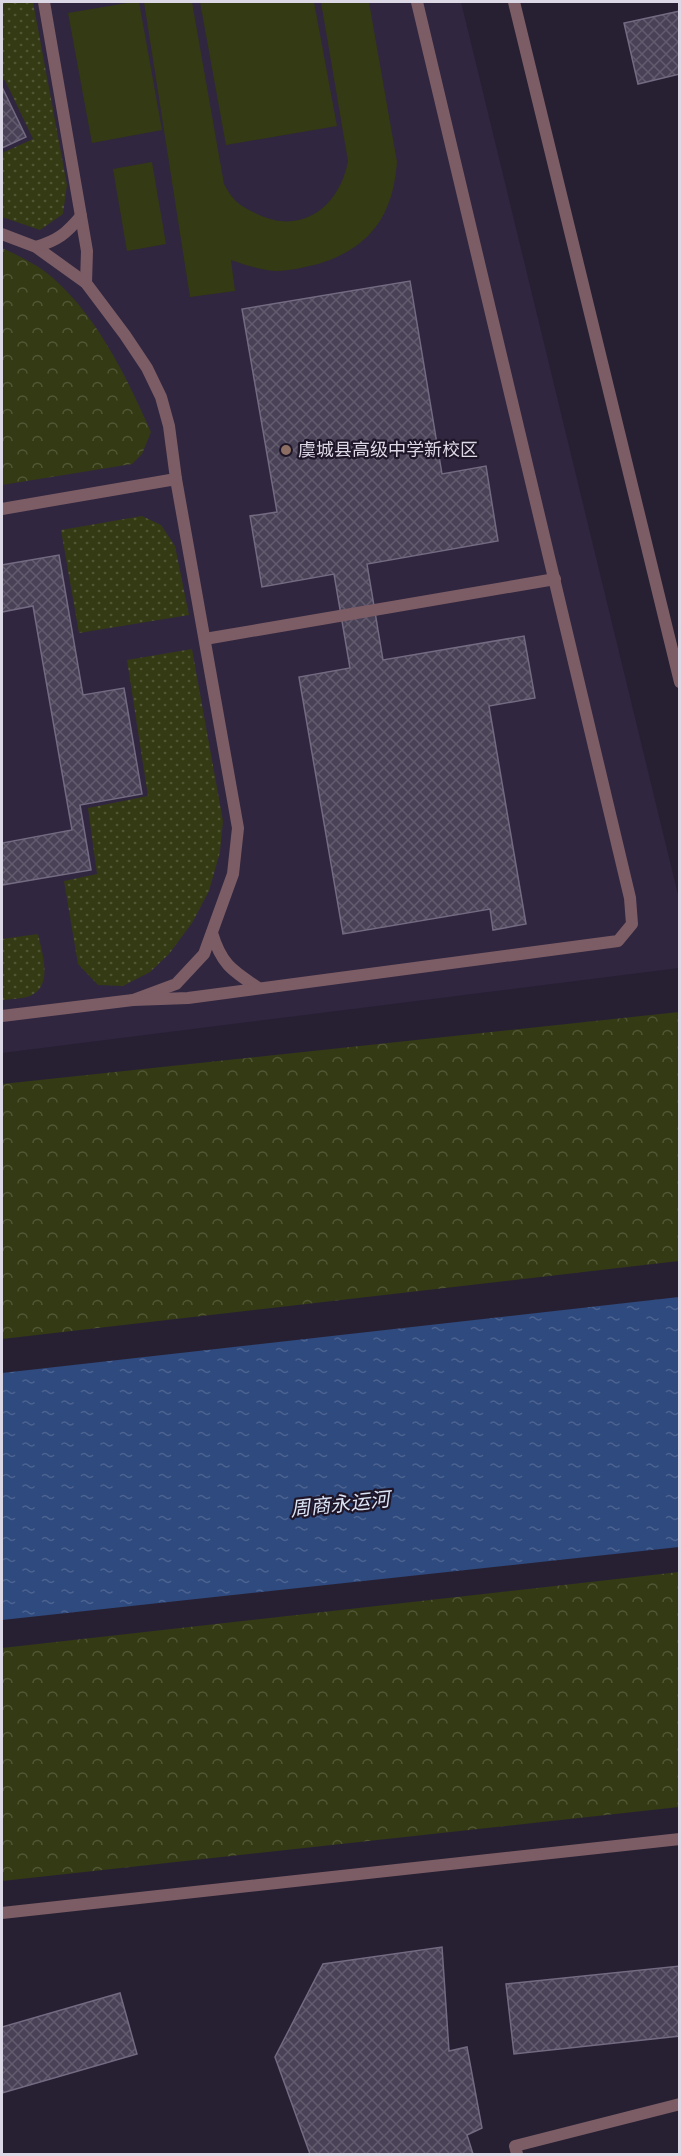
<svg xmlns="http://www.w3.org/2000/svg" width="681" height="2156" font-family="'Asap Condensed','Noto Sans SC',sans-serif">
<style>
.built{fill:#30263f}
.grass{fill:url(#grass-dots)}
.park{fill:url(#park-crowns)}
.pitch{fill:#343a13}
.water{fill:url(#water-ripples)}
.building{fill:url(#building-cross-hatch);stroke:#736b81;stroke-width:1.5}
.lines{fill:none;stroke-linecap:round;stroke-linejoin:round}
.service{stroke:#7c5d65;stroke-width:12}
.minor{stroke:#7c5d65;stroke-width:12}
.tertiary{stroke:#7c5d65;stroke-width:12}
.education-dot{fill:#8d6e63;stroke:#1e1628;stroke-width:2}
.labels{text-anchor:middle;stroke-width:4.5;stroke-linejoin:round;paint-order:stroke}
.poi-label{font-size:18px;fill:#ddd8e5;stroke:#1e1628;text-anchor:start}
.water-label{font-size:20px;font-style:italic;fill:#dae3f4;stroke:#1e1628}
</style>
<defs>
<pattern id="grass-dots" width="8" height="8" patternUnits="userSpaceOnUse" patternTransform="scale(1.5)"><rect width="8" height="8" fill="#343a13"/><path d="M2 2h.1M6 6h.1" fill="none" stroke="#515635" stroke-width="1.8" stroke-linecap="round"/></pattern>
<pattern id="park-crowns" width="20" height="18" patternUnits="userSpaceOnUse" patternTransform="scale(1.5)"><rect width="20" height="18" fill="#343a13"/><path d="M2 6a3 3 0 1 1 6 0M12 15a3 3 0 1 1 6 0" fill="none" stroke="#515635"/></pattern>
<pattern id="water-ripples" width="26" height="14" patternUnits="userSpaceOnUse" patternTransform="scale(1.5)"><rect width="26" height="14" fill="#2e4a7f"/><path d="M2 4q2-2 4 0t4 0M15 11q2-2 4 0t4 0" fill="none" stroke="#4c6391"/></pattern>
<pattern id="building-cross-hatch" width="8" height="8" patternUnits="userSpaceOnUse" patternTransform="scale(1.5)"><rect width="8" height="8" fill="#494156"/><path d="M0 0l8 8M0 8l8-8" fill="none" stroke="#635c6e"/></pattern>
</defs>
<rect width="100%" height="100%" fill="#272033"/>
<!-- built -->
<path class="built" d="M2 2H461L679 899V968L2 1053Z"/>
<!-- grass -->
<g class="grass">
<path d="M2 2H33L67 185 63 214 40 230 2 217V153L33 139 5 80 2 81Z"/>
<path d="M142 516 161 525 175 546 189 615 79 633 61 530Z"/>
<path d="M192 649 223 821 220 852 209 891 192 923 169 954 150 972 123 986 98 985 78 964 64 881 97 874 88 808 148 796 127 660Z"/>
<path d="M38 934C42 953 54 986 30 996 22 999 10 999 2 1000V939Z"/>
</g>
<!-- park -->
<g class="park">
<path d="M2 248C15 254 31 262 43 270 94 309 125 374 151 432L142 454 132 464 2 485Z"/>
<path d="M679 1012V1261L2 1339V1084Z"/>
<path d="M679 1572V1807L2 1881V1648Z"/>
</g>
<!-- pitch -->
<g class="pitch">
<path d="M133 2H139L162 130 92 143 68 13Z"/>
<path d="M144 2H192L224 184C227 189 230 195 234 199 240 206 249 210 257 214 302 236 340 206 348 161L321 2H369L397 162C393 216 370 248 318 264 305 267 290 271 276 271 261 270 245 265 231 260L235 291 190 297Z"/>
<path d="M200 2H314L337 126 226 145Z"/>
<path d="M152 162 166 244 127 251 113 169Z"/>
</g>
<!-- water -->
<path class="water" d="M679 1297V1547L2 1620V1373Z"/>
<!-- building -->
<g class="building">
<path d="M680 11V74L638 84 624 23Z"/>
<path d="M2 87 26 137 2 148Z"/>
<path d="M410 281 442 474 486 466 498 541 367 564 383 660 524 636 535 698 489 706 526 924 493 930 490 909 343 934 299 677 350 668 334 574 262 587 250 516 277 512 242 309Z"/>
<path d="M59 555 83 695 124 688 142 794 80 805 91 870 2 885V843L72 830 33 606 2 612V565Z"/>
<path d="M442 1947 449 2051 467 2047 482 2128 467 2135 473 2154H310L275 2057 323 1964Z"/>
<path d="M680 1966V2036L514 2054 506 1984Z"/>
<path d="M120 1993 137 2054 2 2093V2027Z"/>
</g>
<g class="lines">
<!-- service -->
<g class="service">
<path d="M44 2 87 251 86 283"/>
<path d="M2 234 36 247 86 283 125 335 147 368 161 397 169 426 176 479 238 828 233 874 204 954 176 984 133 1000 2 1016"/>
<path d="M36 247C58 240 66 234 81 216"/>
<path d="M2 509 176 479"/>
<path d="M205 639 555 579"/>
<path d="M212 933C221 963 231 970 257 987"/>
<path d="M133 1000 188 998 618 941 632 924 630 898 417 2"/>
<path d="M517 2154 515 2146 680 2104"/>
</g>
<!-- minor -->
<path class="minor" d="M2 1913 680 1839"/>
<!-- tertiary -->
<path class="tertiary" d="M514 2 680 682"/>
</g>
<!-- markers -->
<circle class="education-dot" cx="286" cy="450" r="6"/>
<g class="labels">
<!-- poi labels -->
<g class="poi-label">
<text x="298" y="456">虞城县高级中学新校区</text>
</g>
<!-- water labels -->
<g class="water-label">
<text transform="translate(340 1504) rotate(-6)" y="7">周商永运河</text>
</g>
</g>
<!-- border -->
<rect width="681" height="2156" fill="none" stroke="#ddd8e5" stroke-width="6"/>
</svg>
